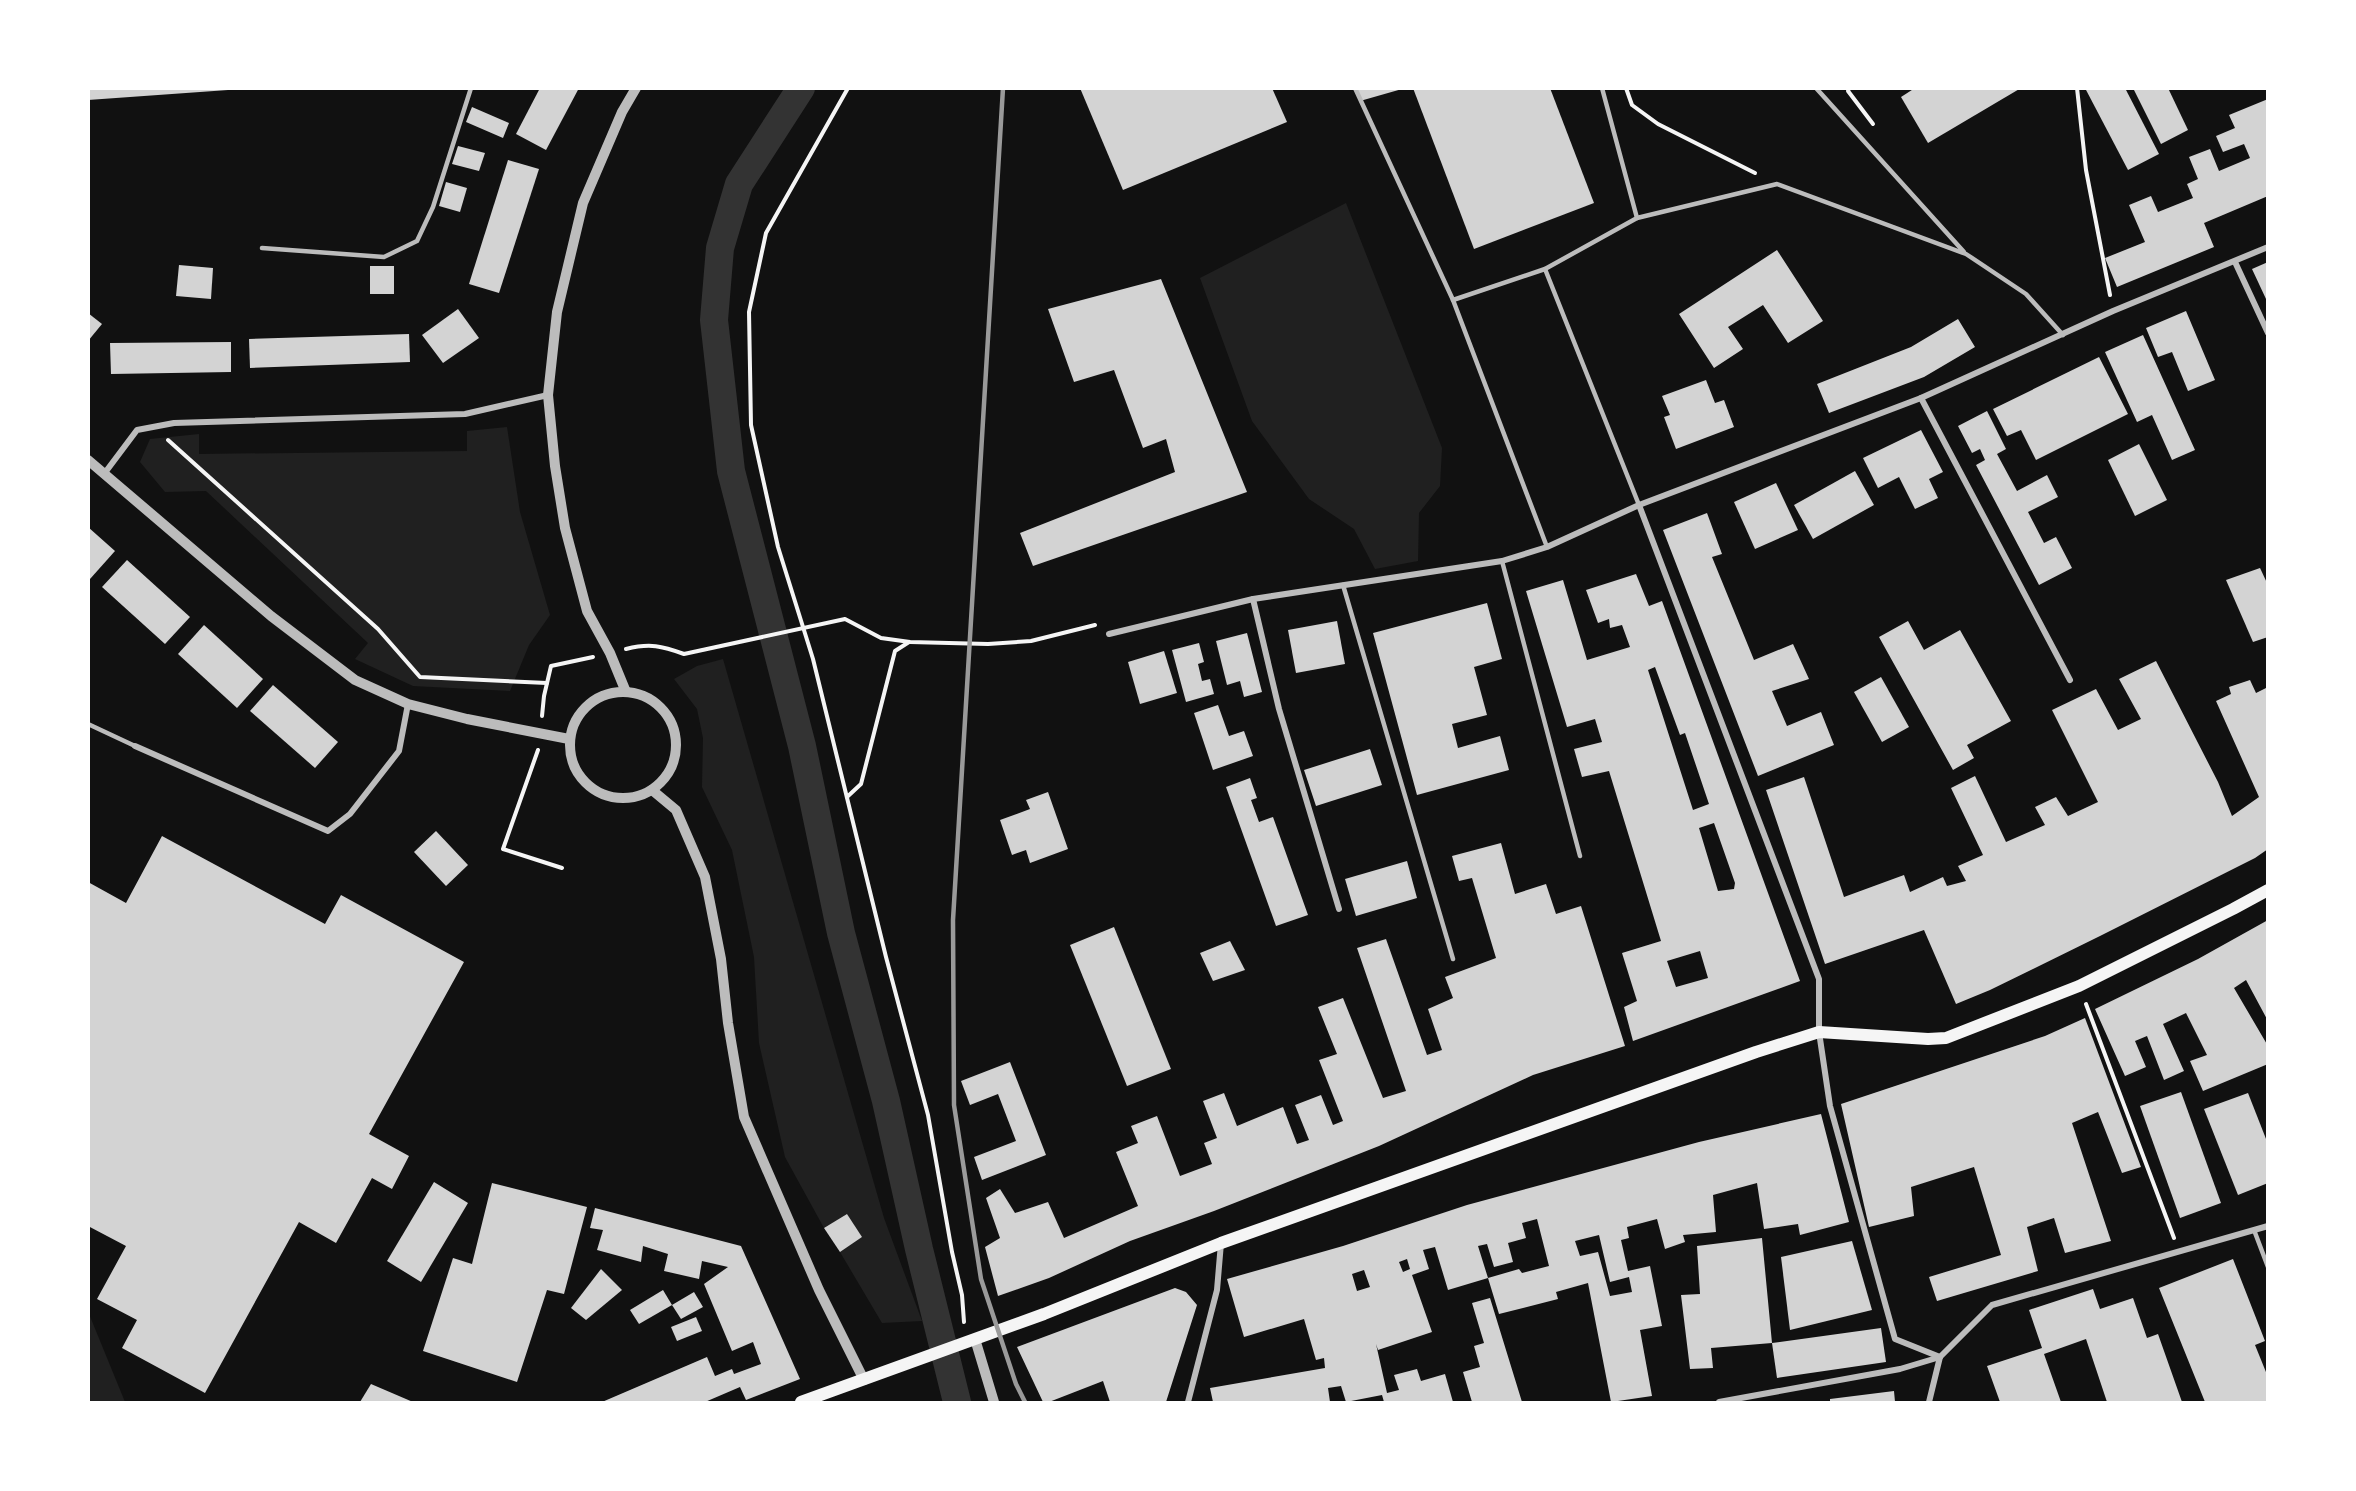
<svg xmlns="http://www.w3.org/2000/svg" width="2356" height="1491" font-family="'Noto Sans',sans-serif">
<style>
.green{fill:#202020}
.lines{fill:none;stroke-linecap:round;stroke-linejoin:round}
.canal{stroke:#333;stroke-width:28}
.building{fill:#d3d3d3;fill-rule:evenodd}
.path{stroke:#f5f5f5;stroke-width:4}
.service{stroke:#bcbcbc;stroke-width:4.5}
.minor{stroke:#bcbcbc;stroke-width:6}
.tertiary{stroke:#bcbcbc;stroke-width:10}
.secondary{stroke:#f5f5f5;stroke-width:12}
.rail{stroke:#9a9a9a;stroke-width:4.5}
</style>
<rect width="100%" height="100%" fill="#111"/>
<!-- green -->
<g class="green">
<path d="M1346 203 1442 448 1440 486 1419 513 1418 561 1375 569 1354 529 1309 499 1252 421 1200 278Z"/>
<path d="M507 427 520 512 550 615 529 645 510 691 413 686 355 659 368 643 206 491 165 492 140 462 150 439 199 434V454L467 451V431Z"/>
<path d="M723 659 884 1218 922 1321 882 1323 840 1252 862 1237 847 1214 824 1228 785 1157 759 1043 754 957 732 850 702 787 703 738 697 709 674 679 697 666Z"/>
<path d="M88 1314H89L125 1402H89Z"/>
</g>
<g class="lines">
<!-- canal -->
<path class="canal" d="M801 88 739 184 720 248 714 320 731 471 802 746 841 933 886 1101 919 1249 957 1402"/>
</g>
<!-- building -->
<g class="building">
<path d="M88 88H228V90L88 100Z"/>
<path d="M540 88H579L546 150 516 134Z"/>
<path d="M1080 88H1272L1287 122 1123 190Z"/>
<path d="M1355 88H1402V89L1360 101Z"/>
<path d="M1413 88H1550L1594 203 1474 249Z"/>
<path d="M1915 88H2021L1928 143 1901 97Z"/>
<path d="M2085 88H2125L2159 154 2128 170Z"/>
<path d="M2133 88H2168L2188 130 2161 144Z"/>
<path d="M2268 99V196L2204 223 2214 247 2117 287 2105 258 2145 242 2129 205 2151 196 2158 212 2193 198 2187 184 2198 179 2189 157 2210 149 2219 171 2250 158 2244 144 2223 152 2216 136 2235 128 2229 115Z"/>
<path d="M472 107 509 123 503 138 466 122Z"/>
<path d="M458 146 485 153 479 171 452 164Z"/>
<path d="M508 160 539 169 499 293 469 284Z"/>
<path d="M446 182 467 188 460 212 439 206Z"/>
<path d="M1777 250 1823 321 1788 343 1763 305 1728 327 1743 349 1714 368 1679 314Z"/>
<path d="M2268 262V298L2266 299 2252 269Z"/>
<path d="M179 265 213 268 211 299 176 296Z"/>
<rect x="370" y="266" width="24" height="28"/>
<path d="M1161 279 1247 492 1033 566 1020 533 1175 472 1166 439 1143 448 1114 370 1074 382 1048 309Z"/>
<path d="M458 309 479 338 443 363 422 335Z"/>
<path d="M2186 311 2215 380 2188 391 2172 352 2158 357 2146 328Z"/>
<path d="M88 313 102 324 88 341Z"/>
<path d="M1958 319 1975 347 1924 377 1829 413 1817 384 1911 347Z"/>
<path d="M409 334 410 362 250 368 249 339Z"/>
<path d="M2143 335 2195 450 2172 460 2152 415 2137 422 2105 352Z"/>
<path d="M231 342V372L111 374 110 343Z"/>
<path d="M2099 357 2128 414 2036 460 2021 430 2007 436 1993 409Z"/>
<path d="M1706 380 1715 403 1724 400 1734 427 1676 449 1664 417 1670 415 1662 396Z"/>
<path d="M1987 411 2006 449 1997 454 2017 491 2047 475 2058 497 2028 512 2044 543 2056 537 2072 568 2039 585 1976 465 1985 460 1980 449 1972 453 1958 426Z"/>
<path d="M1921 430 1943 472 1929 479 1938 498 1915 509 1899 477 1878 488 1863 458Z"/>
<path d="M2139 444 2167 500 2135 516 2108 460Z"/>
<path d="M1855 471 1874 505 1813 539 1794 505Z"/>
<path d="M1776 483 1798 530 1755 549 1734 502Z"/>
<path d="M1707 513 1722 554 1712 557 1754 660 1793 644 1809 679 1772 691 1787 726 1821 712 1834 745 1758 776 1663 530Z"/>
<path d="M88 527 115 551 90 579 88 578Z"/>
<path d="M127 560 190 617 165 644 102 587Z"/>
<path d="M2260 568 2268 585V637L2253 642 2226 580Z"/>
<path d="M1636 574 1649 606 1662 601 1800 981 1633 1041 1624 1007 1637 1001 1622 953 1661 941 1609 771 1582 777 1574 749 1602 742 1595 719 1567 727 1526 591 1563 580 1587 660 1630 647 1622 625 1610 628 1609 619 1598 623 1586 590ZM1655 667 1680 735 1685 733 1709 804 1693 810 1648 670ZM1714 823 1735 883 1734 889 1718 891 1699 828ZM1700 951 1708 978 1676 987 1667 961Z"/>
<path d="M1487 603 1502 659 1474 667 1487 715 1452 724 1458 748 1500 736 1509 770 1417 795 1373 633Z"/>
<path d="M1337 621 1345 664 1296 673 1288 630Z"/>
<path d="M1908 621 1924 650 1960 630 2011 721 1967 745 1974 758 1953 770 1879 637Z"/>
<path d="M204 625 263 679 237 708 178 654Z"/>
<path d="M1247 633 1262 692 1244 697 1240 681 1227 685 1216 641Z"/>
<path d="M1199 643 1204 662 1198 664 1202 681 1210 679 1214 694 1186 702 1172 650Z"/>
<path d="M1164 651 1177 693 1140 704 1128 662Z"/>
<path d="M2156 661 2218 782 2232 816 2259 797 2216 701 2231 694 2229 687 2250 680 2256 693 2268 687V849L2255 858 2100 936 1990 990 1956 1004 1924 930 1825 964 1766 790 1804 777 1844 897 1904 875 1910 892 1943 877 1947 886 1966 881 1958 866 1983 855 1951 788 1975 776 2006 842 2045 825 2035 807 2056 797 2068 816 2098 802 2052 710 2096 689 2118 730 2141 719 2119 679Z"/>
<path d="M1881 677 1909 727 1882 742 1854 692Z"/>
<path d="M273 685 338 742 315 768 250 711Z"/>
<path d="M1218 705 1229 736 1244 731 1253 756 1213 770 1194 713Z"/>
<path d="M1370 749 1382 785 1316 806 1304 770Z"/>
<path d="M1250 778 1257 798 1251 800 1259 822 1273 817 1308 915 1276 926 1226 787Z"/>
<path d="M1048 792 1068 849 1030 863 1026 850 1012 855 1000 820 1030 809 1026 800Z"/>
<path d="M436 831 468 865 446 886 414 852Z"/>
<path d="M162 836 325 924 341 895 464 962 369 1134 409 1156 392 1189 372 1178 336 1243 299 1222 205 1393 122 1348 137 1320 97 1299 126 1246 88 1226V882L126 903Z"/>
<path d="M1501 843 1515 894 1546 884 1556 914 1581 906 1625 1046 1533 1075 1379 1146 1214 1211 1130 1241 1049 1278 998 1296 985 1247 1000 1238 986 1198 1000 1189 1015 1213 1048 1202 1064 1238 1138 1206 1116 1152 1138 1143 1131 1126 1157 1116 1180 1176 1212 1164 1204 1143 1217 1138 1203 1101 1224 1093 1237 1126 1283 1107 1297 1144 1309 1140 1295 1105 1321 1095 1333 1125 1343 1121 1319 1060 1337 1054 1318 1007 1343 998 1383 1098 1406 1091 1357 948 1386 939 1427 1055 1442 1050 1428 1009 1453 998 1445 977 1496 958 1472 878 1459 881 1452 856Z"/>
<path d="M1407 861 1417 898 1356 916 1345 879Z"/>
<path d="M2268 920V1021L2246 980 2234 988 2268 1046V1064L2203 1091 2190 1061 2207 1055 2186 1013 2163 1024 2184 1071 2164 1080 2147 1036 2135 1041 2146 1067 2125 1076 2095 1009 2198 959Z"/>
<path d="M1114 927 1171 1069 1127 1086 1070 945Z"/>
<path d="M1230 941 1245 970 1213 981 1200 953Z"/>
<path d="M2085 1018 2141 1167 2122 1173 2098 1112 2072 1123 2111 1241 2065 1253 2054 1218 2027 1227 2038 1271 1937 1301 1929 1277 2001 1255 1974 1167 1911 1187 1914 1216 1869 1227 1841 1104 2045 1036Z"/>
<path d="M1010 1062 1046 1155 982 1180 974 1157 1016 1141 998 1094 970 1105 961 1081Z"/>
<path d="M2181 1092 2221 1203 2180 1218 2140 1106Z"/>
<path d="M2248 1093 2268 1144V1183L2238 1195 2204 1109Z"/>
<path d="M1821 1114 1849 1222 1800 1235 1798 1224 1764 1229 1757 1183 1713 1195 1716 1232 1683 1235 1685 1242 1665 1249 1657 1219 1627 1227 1629 1238 1621 1240 1628 1271 1650 1266 1662 1326 1640 1330 1652 1396 1611 1402 1588 1283 1556 1292 1558 1299 1499 1314 1488 1278 1519 1269 1522 1273 1549 1266 1537 1219 1522 1223 1526 1238 1508 1243 1513 1262 1494 1267 1487 1244 1478 1246 1488 1278 1448 1290 1435 1247 1423 1250 1429 1269 1412 1275 1432 1332 1378 1350 1376 1344 1387 1393 1399 1390 1394 1375 1417 1369 1421 1381 1445 1374 1453 1402H1384L1382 1395 1346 1402 1341 1386 1328 1388 1330 1402H1213L1210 1388 1325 1368 1324 1358 1316 1360 1304 1319 1244 1337 1227 1279 1343 1246 1467 1205 1699 1142ZM1599 1235 1610 1282 1629 1277 1632 1292 1610 1296 1598 1252 1580 1256 1575 1241ZM1407 1259 1410 1269 1403 1272 1399 1262ZM1364 1270 1370 1287 1357 1291 1352 1274Z"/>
<path d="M434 1182 468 1203 421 1282 387 1261Z"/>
<path d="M492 1183 587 1207 564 1294 547 1290 517 1382 423 1351 453 1258 472 1264Z"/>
<path d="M595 1208 741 1246 800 1379 746 1400 740 1387 705 1402H602L707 1357 715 1376 732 1369 734 1374 761 1364 753 1342 732 1351 704 1284 728 1267 702 1261 699 1279 664 1271 668 1254 643 1246 641 1262 597 1250 603 1230 590 1228Z"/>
<path d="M847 1214 862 1237 840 1252 824 1228Z"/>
<path d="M1762 1238 1772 1343 1711 1348 1713 1368 1690 1369 1681 1295 1700 1294 1697 1246Z"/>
<path d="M1852 1241 1872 1310 1790 1330 1781 1257Z"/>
<path d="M2233 1259 2265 1341 2255 1345 2268 1377V1402H2205L2159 1288Z"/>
<path d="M601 1269 622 1290 586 1320 571 1308Z"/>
<path d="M1175 1288 1186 1292 1197 1305 1166 1402H1110L1103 1381 1049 1402H1043L1017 1347Z"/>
<path d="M2093 1289 2100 1309 2133 1298 2147 1338 2158 1334 2182 1402H2107L2086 1339 2044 1354 2061 1402H2000L1987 1366 2042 1348 2029 1310Z"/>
<path d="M663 1290 672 1305 639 1324 630 1310Z"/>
<path d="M694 1292 703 1307 681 1319 672 1305Z"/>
<path d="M1490 1298 1522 1402H1472L1463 1372 1480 1367 1474 1346 1484 1343 1472 1303Z"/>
<path d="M696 1317 702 1331 677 1341 671 1327Z"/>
<path d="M1881 1328 1886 1362 1777 1378 1772 1343Z"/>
<path d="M371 1384 413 1402H360Z"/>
<path d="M1894 1391 1895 1402H1830V1399Z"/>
</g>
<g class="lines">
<!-- path -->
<g class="path">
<path d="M848 88 766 233 749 312 751 425 778 547 813 659 886 957 928 1115 952 1252 962 1295 964 1322"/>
<path d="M1626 88 1632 105 1658 124 1755 173"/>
<path d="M1849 88 1848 91 1873 124"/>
<path d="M2077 88 2086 170 2110 295"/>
<path d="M168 440 378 629 420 677 547 683"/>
<path d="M626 649C650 643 662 646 684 654L845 619 881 638 910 642 988 644 1031 641 1095 625"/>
<path d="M542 716 544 696 551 666 593 657"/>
<path d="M538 750 503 849 562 868"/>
<path d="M847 797 861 784 895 651 909 642"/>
<path d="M2086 1004 2174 1238"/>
</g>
<!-- service -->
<g class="service">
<path d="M1355 88 1453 300 1547 547"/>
<path d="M1602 88 1637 218 1777 184 1966 254 2026 294 2063 335"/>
<path d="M1816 88 1964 252"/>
<path d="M262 248 384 257 417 241 433 207 471 88"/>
<path d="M1545 269 1639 505"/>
<path d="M1453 300 1545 269 1637 218"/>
<path d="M1502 561 1580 856"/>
<path d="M1343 585 1453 959"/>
<path d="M88 724 135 746"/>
<path d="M2254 1230 2268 1267"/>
</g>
<!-- minor -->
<g class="minor">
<path d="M2235 262 2268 333"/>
<path d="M1921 398 2070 680"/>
<path d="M104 474 137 430 174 423 465 414 548 395"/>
<path d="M1639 505 1819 979V1032L1830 1106 1895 1339 1940 1357"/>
<path d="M1253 599 1279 709 1339 909"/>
<path d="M1109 634 1253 599 1502 561 1547 547 1639 505 1921 398 2113 311 2268 247"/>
<path d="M135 746 328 831 350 814 399 751 408 704"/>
<path d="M1188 1402 1217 1290 1221 1243"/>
<path d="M1719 1402 1900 1369 1940 1357 1992 1305 2268 1226"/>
<path d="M1929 1402 1940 1357"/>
</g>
<!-- tertiary -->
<g class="tertiary">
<path d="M88 460 271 616 355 680 408 704 467 719 569 739"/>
<circle cx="623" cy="745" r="53"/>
<path d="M626 692 610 653 587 611 565 528 555 466 548 395 557 312 583 203 622 112 636 88"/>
<path d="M652 790 676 810 705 877 721 959 728 1023 744 1117 819 1290 864 1380"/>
<path d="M975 1339 994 1402"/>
</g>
<!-- secondary -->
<path class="secondary" d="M801 1402 1044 1314 1221 1243 1756 1052 1819 1032 1928 1039 1946 1038 2079 986 2233 909 2268 890"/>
<!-- rail -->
<path class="rail" d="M1003 88 953 920 954 1105 981 1279 1016 1384 1025 1402"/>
</g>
<!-- border -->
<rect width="2356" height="1491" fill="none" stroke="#ffffff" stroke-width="180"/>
</svg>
